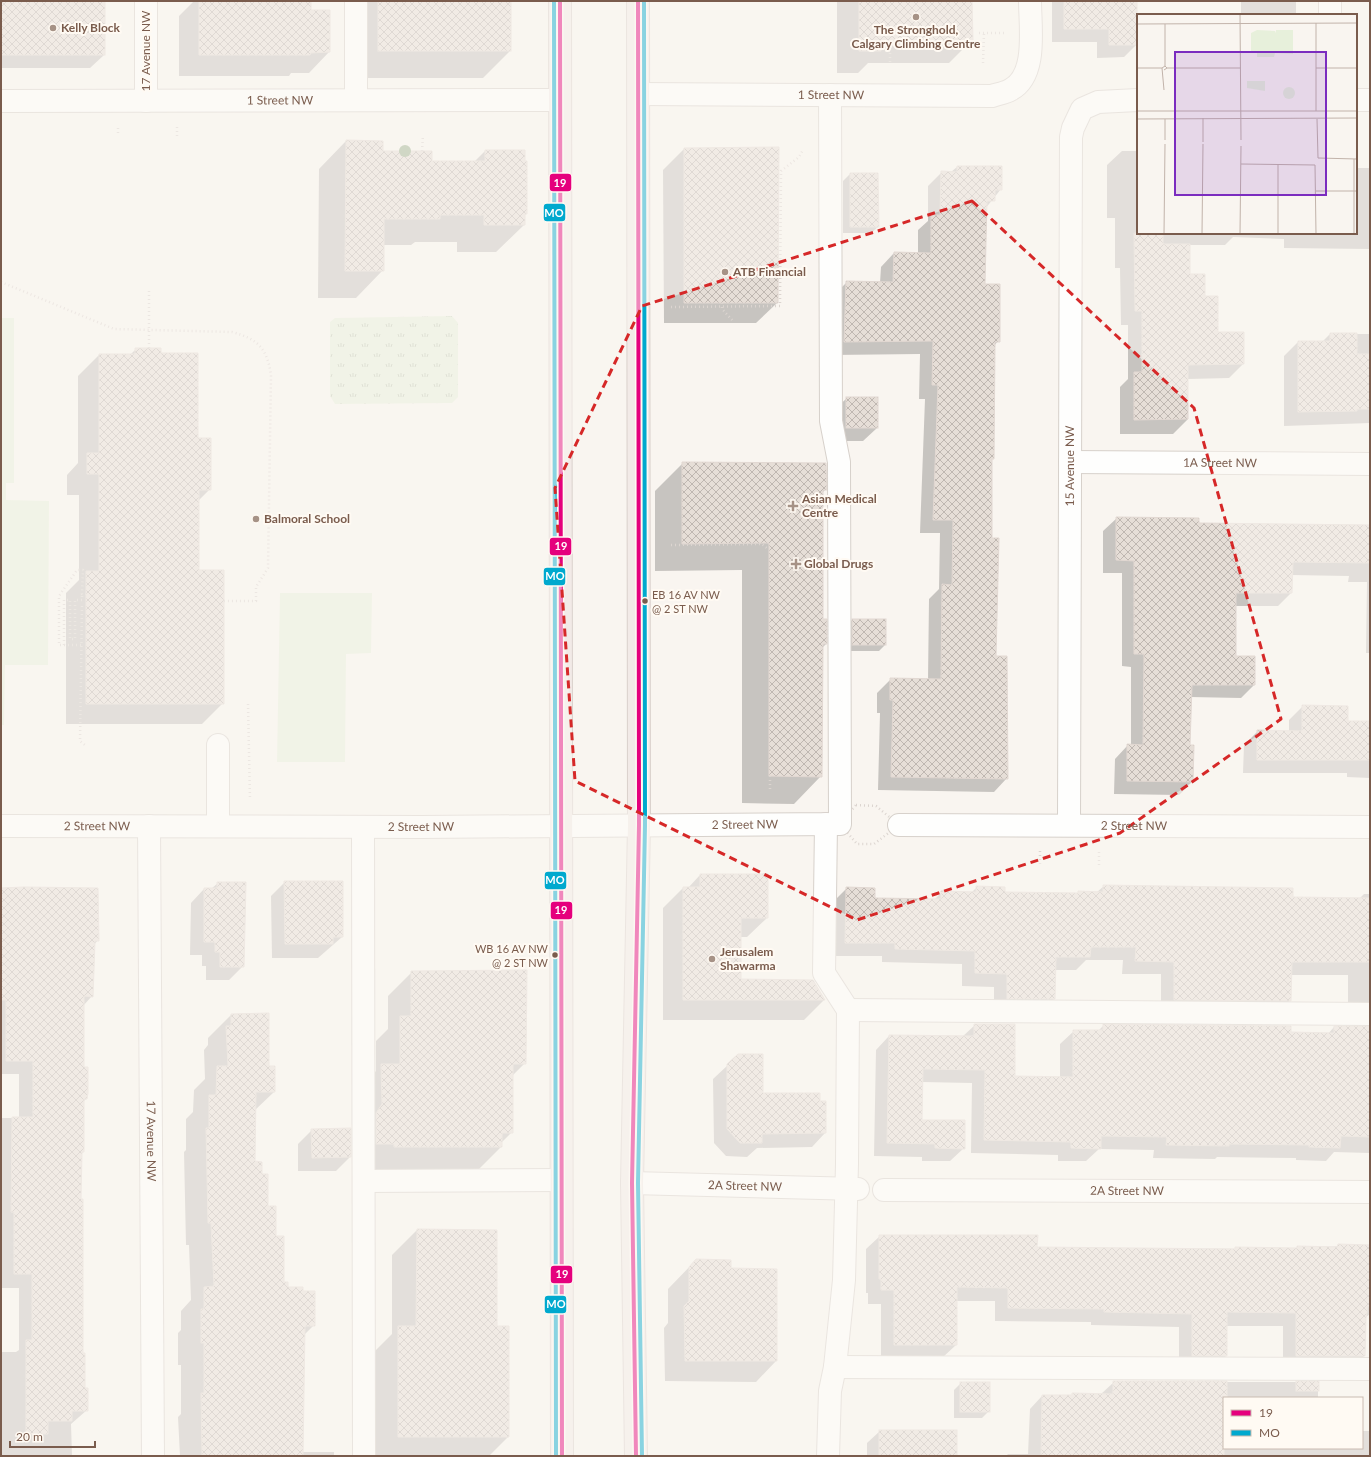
<svg xmlns="http://www.w3.org/2000/svg" width="1371" height="1457" font-family="Lato,sans-serif">
<style>
.grass{fill:#e7f0db}
.park{fill:url(#park-tufts)}
.shadow{fill:#0003}
.building{fill:url(#building-cross-hatch);stroke:#e2d8d2}
.lines{fill:none;stroke-linecap:round;stroke-linejoin:round}
.minor-casing{stroke:#d7d1cb;stroke-width:24}
.highway-casing{stroke:#dad1cc;stroke-width:24}
.path{stroke:#dcd5d0;stroke-width:2.5;stroke-dasharray:1 3;stroke-linecap:butt}
.minor{stroke:#fefefd;stroke-width:22}
.highway{stroke:#f2eae7;stroke-width:22}
.bus-1-casing{stroke:#fffaf3;stroke-width:7}
.bus-2-casing{stroke:#fffaf3;stroke-width:7}
.bus-1{stroke:#e5007d;stroke-width:4}
.bus-2{stroke:#00a9ce;stroke-width:4}
.tree{fill:#9eb190}
.marked{fill:none;stroke:#d62828;stroke-width:3;stroke-dasharray:8 5;stroke-linejoin:round}
.poi-dot{fill:#a69286;stroke:#fffaf3;stroke-width:1.5}
.bus-dot{fill:#7a5c4d;stroke:#fffaf3;stroke-width:1.5}
.labels{text-anchor:middle;stroke-width:4;stroke-linejoin:round;paint-order:stroke}
.bus-label{font-size:11px;fill:#7a5c4d;stroke:#fffaf3;text-anchor:start}
.poi-label{font-size:12px;font-weight:bold;fill:#7a5c4d;stroke:#fffaf3;text-anchor:start}
.street-label{font-size:12px;fill:#7a5c4d;stroke:#fffaf3}
.inset-road{fill:none;stroke:#c2b3aa;stroke-width:1}
.view{fill:#7b2cbf;fill-opacity:0.15;stroke:#7b2cbf;stroke-width:2}
.inset-edge{fill:none;stroke:#7a5c4d;stroke-width:2}
.line-badge{stroke:#fffaf3;stroke-width:1.5}
.badge-label{font-size:11px;text-anchor:middle;font-weight:bold;fill:#fff}
</style>
<defs>
<pattern id="park-tufts" width="24" height="20" patternUnits="userSpaceOnUse"><rect width="24" height="20" fill="#e7f0db"/><path d="M3 7l-1-3M5 7V3M7 7l1-3M15 17l-1-3M17 17v-4M19 17l1-3" fill="none" stroke="#c0c6b4"/></pattern>
<pattern id="building-cross-hatch" width="8" height="8" patternUnits="userSpaceOnUse"><rect width="8" height="8" fill="#e6ded7"/><path d="M0 0l8 8M0 8l8-8" fill="none" stroke="#bfb7b1"/></pattern>
</defs>
<rect width="100%" height="100%" fill="#f9f5f0"/>
<!-- grass -->
<g class="grass">
<path d="M1 318H14V483H6V500L49 501 48 665H5L4 725H1Z"/>
<path d="M280 593H372L371 653 346 654 345 762H277Z"/>
</g>
<!-- park -->
<path class="park" d="M452 316 458 323V397L452 403 335 404 330 396V322L335 318Z"/>
<!-- shadow -->
<g class="shadow">
<path d="M1 1H104V55L90 68H1Z"/>
<path d="M194 1H310V11H329V52L309 73H291L289 76H179V16Z"/>
<path d="M360 1H510V51L483 78H352Z"/>
<path d="M837 1H972V40L949 63H868L858 73H837Z"/>
<path d="M1052 1H1136V45L1124 57 1097 58V42H1052Z"/>
<rect x="1241" y="1" width="55" height="14"/>
<path d="M346 141 382 142V152L431 162H474L485 151 526 214 524 216V225L496 252H457V242H415L411 245H383V270L356 298H318L319 169Z"/>
<path d="M778 148 777 303 756 323H664L663 170 684 149Z"/>
<path d="M1122 151H1138V233H1356V168H1370V249L1284 248V239L1233 237 1225 245H1189V275L1204 297 1217 333 1243 364 1229 378 1188 379V419L1173 434H1120V387L1128 379V325H1121L1120 268H1115V218H1107V165Z"/>
<path d="M957 167 1001 189 985 209 984 285 998 341 994 346 993 458 991 461V539L995 657 1007 778 994 792 878 790 880 713H877V693L891 679 928 680 929 599 939 589 940 533H920L925 399H919L920 354 831 355 833 296 847 282 880 283 881 267 894 253 918 254V230L928 221V186L942 172H951Z"/>
<path d="M850 174H877L878 227 871 233H843V181Z"/>
<path d="M1330 334H1370V423L1284 426V356L1298 342H1322Z"/>
<path d="M136 349 160 354 197 439 210 489 198 501V571L223 703 202 724H66V593L79 580V495H67V475L78 463V376L99 355H130Z"/>
<path d="M847 398 877 428 863 441H833V411Z"/>
<path d="M683 463 826 489 822 493V620L826 644 822 648 821 776 794 804 742 803V570L655 571V491Z"/>
<path d="M1117 518 1198 524 1370 525V653H1366L1367 582H1348L1349 576 1291 575V593L1278 606H1235V657L1254 685 1241 698 1190 697 1189 746 1192 782 1179 795 1114 794 1115 759 1128 745H1131V667L1122 666V573H1103V531Z"/>
<path d="M852 620 885 645 879 651H846V627Z"/>
<path d="M1303 706 1347 722H1370V778L1347 777V773H1243L1244 745 1258 731 1289 732V720Z"/>
<path d="M700 875 767 918 747 937H740V980L824 1000 804 1020H663V908L683 888H688Z"/>
<path d="M285 882 342 937 318 958H272L271 896Z"/>
<path d="M218 883 243 966 229 980H206V966H202V955H190L191 903 204 889H211Z"/>
<path d="M1104 886H1200V889L1292 898 1359 899 1364 894H1370V1153L1334 1152 1326 1161 1296 1160V1158L1217 1157 1215 1159 1153 1158 1154 1150 1099 1149 1086 1161H1058V1155L971 1153 972 1083 922 1082 921 1120 964 1148 950 1161H922V1157L874 1156 876 1050 889 1036 962 1037 975 1025 1014 1077H1060V1044L1074 1031H1098L1104 1025 1328 1034 1334 1027 1369 1026 1368 1022 1348 1014V975H1291L1290 1000 1277 1014 1161 1013V974H1122L1123 960H1086L1076 970H1054V999L1040 1012H994V987L962 986V964L882 962V956H832L833 902 847 888 874 899 934 900 942 892 971 893 977 887 1004 893 1077 894 1079 892H1097Z"/>
<path d="M1 889 98 940 94 945 92 996 83 1006V1068L86 1099 83 1102V1152L81 1154 80 1200 82 1354 84 1389 87 1410 71 1424 72 1456H1V1352H16L19 1350V1288H1V1118H19V1074H1Z"/>
<path d="M412 972 525 1063 512 1076V1132L501 1143V1147L477 1171H371V1168H352V1138L358 1128V1089L376 1071V1041L388 1029V996Z"/>
<path d="M231 1015 268 1067 274 1092 254 1111V1162L261 1175 283 1283 314 1325 303 1336 302 1452H334V1456H180L178 1417 181 1414V1365H178V1333L181 1330V1311L191 1300 189 1245H186L184 1152 186 1150V1119L193 1112 194 1090 205 1079 204 1050 208 1045V1038Z"/>
<path d="M728 1065 762 1094 825 1102V1133L812 1147 757 1148 747 1157 726 1156 714 1143 713 1079Z"/>
<path d="M312 1130 350 1157 336 1171H298V1144Z"/>
<path d="M417 1230 496 1327 508 1437 489 1456H374V1352L392 1334V1255Z"/>
<path d="M880 1236 1036 1248 1295 1249 1297 1247 1370 1246V1314L1366 1317 1364 1356 1351 1370 1283 1369V1326H1226V1356L1212 1369H1179V1327L1091 1325V1322L995 1321V1301H956V1345L942 1358H881V1304H868V1293H866V1249Z"/>
<path d="M696 1260 730 1269 776 1361 756 1382 665 1381 664 1328 668 1323V1289Z"/>
<path d="M1114 1382H1318V1398H1224V1448H1362V1431H1370V1456H1006L1008 1454H1028L1030 1409 1042 1396 1101 1394Z"/>
<path d="M961 1383 989 1411 982 1418H954V1390Z"/>
<path d="M880 1431 956 1456H867V1443Z"/>
</g>
<!-- building -->
<g class="building">
<rect x="1" y="1" width="104" height="54"/>
<path d="M199 1H311V10H330V52L311 53 310 55H199Z"/>
<rect x="378" y="1" width="133" height="50"/>
<path d="M859 1H972L973 41H881V51H859Z"/>
<path d="M1064 1H1137V45H1109V29H1064Z"/>
<path d="M346 140 383 141V151H432V161H485V150H525V161H527V214H525V225H484V215H440V219H384V271H345Z"/>
<path d="M779 147 778 303H684V148Z"/>
<path d="M957 166H1002V190H995V201H987L985 284H1000V342H995L994 459H992V538H999L996 656H1007L1008 779 891 777 893 700H890V678L941 679 942 584 952 585 953 520H933L938 385H932L933 341 844 342 846 281 893 282 894 252 931 253V215H940L941 171 957 172Z"/>
<path d="M850 173H878L879 227H850Z"/>
<path d="M1134 233H1163V244H1190V274H1205V296H1218V332H1244V364L1188 365V419L1134 420V372H1142V311H1135Z"/>
<path d="M1330 333H1357V354H1370V409H1357V411L1298 412V341H1330Z"/>
<path d="M135 348H161V353H198V438H211V490H199V570H224V704H86V571H99V474H87V453H99V354H135Z"/>
<rect x="846" y="397" width="32" height="31"/>
<path d="M682 462 826 463 827 490H823V619H827V644H823L822 777 769 776V543L682 544Z"/>
<path d="M1116 517 1199 518V523L1370 525V563L1293 562 1292 593H1236V656H1255V685H1192L1190 745H1194L1193 782 1127 781V744L1143 745 1144 654H1134V561L1116 560Z"/>
<rect x="852" y="619" width="34" height="26"/>
<path d="M1302 705 1348 706V721H1370V760H1257V730L1302 731Z"/>
<path d="M700 874H768V918H741V979L813 980 825 1000H683V887H700Z"/>
<path d="M284 881H343V937H333V944H285Z"/>
<path d="M217 882H246L244 967H220V952H215V942H204V888H217Z"/>
<path d="M1103 885 1293 888V897L1370 898V962H1292L1291 1001 1174 1000V962L1135 961 1136 947H1091L1090 957H1056L1055 999H1007V974L975 973V951L895 949V943H845L846 887 875 888V898L941 899V891L976 892V886L1005 887V892L1078 893V891L1103 892Z"/>
<path d="M24 887 98 888 99 941H95L93 997 84 996V1067H88V1093L87 1099H84V1152H82L81 1199H83V1353H85V1388H88V1411H72V1421H48V1434H26V1340H32V1274H14V1212H11L12 1117H33V1061H6V1000H1V888Z"/>
<path d="M527 970 526 1064H513V1133H502V1147H394V1144H376V1113L382 1104 381 1064H400V1016H411V971Z"/>
<path d="M269 1013V1066H275V1092H256L255 1161 262 1162V1174H268V1206H276V1236H284V1282H288V1287H303V1291H315V1326H305L303 1456H202L201 1393H204V1343H201V1309H204V1287L214 1286 211 1223H208L206 1128H209V1095H216L217 1066H228L226 1026H231V1014Z"/>
<path d="M974 1024H1015V1076L1073 1077V1030H1103V1024L1291 1026V1032L1334 1033V1026H1370V1137L1341 1136 1340 1148 1309 1147V1145L1229 1144V1146L1166 1145 1167 1137 1101 1136V1149L1071 1148V1142L984 1140 985 1070 923 1069 922 1120H965V1149L935 1148V1144L887 1143 889 1035 974 1036Z"/>
<path d="M738 1054H763V1093H820V1101H826V1133L762 1134V1143H740L727 1129V1064Z"/>
<path d="M351 1128V1157L312 1158 311 1129Z"/>
<path d="M417 1229 497 1230V1326H509V1437H398V1326H416Z"/>
<path d="M879 1235H1038L1037 1247 1235 1249V1247L1297 1248V1246L1337 1247 1338 1244 1370 1245V1306H1368L1366 1318 1365 1356H1296V1313L1227 1312V1356H1192V1314L1104 1312V1309L1008 1308V1288L957 1287V1345H894V1290H881V1279H879Z"/>
<path d="M696 1259 731 1260V1268L777 1269V1361H685L684 1306 689 1301V1267Z"/>
<path d="M1113 1381H1227V1398H1224V1456H1041L1042 1395H1072V1393L1113 1394Z"/>
<rect x="1296" y="1381" width="23" height="10"/>
<rect x="960" y="1382" width="30" height="30"/>
<rect x="879" y="1430" width="78" height="26"/>
</g>
<g class="lines">
<defs>
<g id="minor">
<path d="M1330 1V15"/>
<path id="s1" d="M639 94 992 96C998 94 1005 93 1010 90 1038 76 1030 27 1030 1"/>
<path d="M356 99V1"/>
<path d="M1356 100H1370"/>
<path id="s2" d="M1 101 559 100"/>
<path d="M146 101V1"/>
<path id="s3" d="M1070 462 1370 464"/>
<path d="M218 745V826"/>
<path d="M826 824 824 973 848 1010 847 1164 844 1280 835 1367 830 1391 828 1456"/>
<path id="s4" d="M899 825 1370 827"/>
<path id="s5" d="M1069 825 1071 137 1073 128 1082 109 1098 102 1138 100"/>
<path id="s6" d="M1 826 421 827 840 824 839 462 831 421 830 95"/>
<path id="s7" d="M149 826 153 1456"/>
<path d="M363 827 364 1456"/>
<path d="M848 1010 1370 1014"/>
<path d="M365 1181 561 1180"/>
<path id="s8" d="M632 1183 858 1189"/>
<path id="s9" d="M884 1190 1370 1192"/>
<path d="M835 1367 1370 1369"/>
</g>
<g id="highway">
<path d="M560 1 562 1456"/>
<path d="M636 1456 632 1183 639 825 638 1"/>
</g>
</defs>
<!-- minor casing -->
<use href="#minor" class="minor-casing"/>
<!-- highway casing -->
<use href="#highway" class="highway-casing"/>
<!-- path -->
<g class="path">
<path d="M979 33H1005"/>
<path d="M890 41V62"/>
<path d="M983 63 984 33"/>
<path d="M177 127V136"/>
<path d="M118 128V136"/>
<path d="M422 151 423 135"/>
<path d="M1 282 114 329 232 332C258 339 267 348 271 375L268 568 256 587V601H224"/>
<path d="M722 303V309L734 322"/>
<path d="M671 307 780 306 781 171 799 157 803 150"/>
<path d="M149 348V289"/>
<path d="M671 545 762 544 769 550"/>
<path d="M82 606 80 741 85 745"/>
<path d="M64 645V600H70V639H75V600H82V594"/>
<path d="M81 645H59V596L77 570H83L82 594H86"/>
<path d="M248 704 250 800"/>
<path d="M770 776V789"/>
<path d="M856 805 876 806 899 825 874 844H857L840 824Z"/>
<path d="M1040 851V867"/>
<path d="M1099 852V867"/>
</g>
<!-- minor -->
<use href="#minor" class="minor"/>
<!-- highway -->
<use href="#highway" class="highway"/>
<defs>
<g id="bus-1">
<path d="M560 1 562 1456"/>
<path d="M636 1456 632 1183 639 825 638 1"/>
</g>
<g id="bus-2">
<path d="M554 1 556 1456"/>
<path d="M642 1456 638 1183 645 825 644 1"/>
</g>
</defs>
<!-- bus-1 casing -->
<use href="#bus-1" class="bus-1-casing"/>
<!-- bus-2 casing -->
<use href="#bus-2" class="bus-2-casing"/>
<!-- bus-1 -->
<use href="#bus-1" class="bus-1"/>
<!-- bus-2 -->
<use href="#bus-2" class="bus-2"/>
</g>
<!-- trees -->
<circle class="tree" cx="405" cy="151" r="6"/>
<!-- marked area -->
<path d="M0 0H1371V1457H0ZM972 201 1194 408 1281 719 1120 833 857 920 575 781 555 488 642 306Z" fill="#f9f5f0" fill-opacity=".55" fill-rule="evenodd"/>
<path class="marked" d="M972 201 1194 408 1281 719 1120 833 857 920 575 781 555 488 642 306Z"/>
<!-- markers -->
<g class="poi-dot">
<circle cx="916" cy="17" r="4"/>
<circle cx="53" cy="28" r="4"/>
<circle cx="725" cy="272" r="4"/>
<path d="M791 500h4v4h4v4h-4v4h-4v-4h-4v-4h4z"/>
<circle cx="256" cy="519" r="4"/>
<path d="M794 558h4v4h4v4h-4v4h-4v-4h-4v-4h4z"/>
<circle cx="712" cy="959" r="4"/>
</g>
<g class="bus-dot">
<circle cx="645" cy="601" r="3.5"/>
<circle cx="555" cy="955" r="3.5"/>
</g>
<g class="labels">
<!-- bus labels -->
<g class="bus-label">
<text x="652" y="599">EB 16 AV NW<tspan x="652" dy="14">@ 2 ST NW</tspan></text>
<text x="548" y="953" text-anchor="end">WB 16 AV NW<tspan x="548" dy="14">@ 2 ST NW</tspan></text>
</g>
<!-- poi labels -->
<g class="poi-label">
<text x="61" y="32">Kelly Block</text>
<text x="916" y="34" text-anchor="middle">The Stronghold,<tspan x="916" dy="14">Calgary Climbing Centre</tspan></text>
<text x="733" y="276">ATB Financial</text>
<text x="802" y="503">Asian Medical<tspan x="802" dy="14">Centre</tspan></text>
<text x="264" y="523">Balmoral School</text>
<text x="804" y="568">Global Drugs</text>
<text x="720" y="956">Jerusalem<tspan x="720" dy="14">Shawarma</tspan></text>
</g>
<!-- street labels -->
<g class="street-label">
<text transform="translate(146 51) rotate(-90)" y="4">17 Avenue NW</text>
<text dy="4" stroke="none"><textPath href="#s1" startOffset="192">1 Street NW</textPath></text>
<text dy="4" stroke="none"><textPath href="#s2" startOffset="279">1 Street NW</textPath></text>
<text dy="4" stroke="none"><textPath href="#s3" startOffset="150">1A Street NW</textPath></text>
<text dy="4" stroke="none"><textPath href="#s5" startOffset="359">15 Avenue NW</textPath></text>
<text dy="4" stroke="none"><textPath href="#s6" startOffset="744">2 Street NW</textPath></text>
<text dy="4" stroke="none"><textPath href="#s6" startOffset="96">2 Street NW</textPath></text>
<text dy="4" stroke="none"><textPath href="#s6" startOffset="420">2 Street NW</textPath></text>
<text dy="4" stroke="none"><textPath href="#s4" startOffset="235">2 Street NW</textPath></text>
<text dy="4" stroke="none"><textPath href="#s7" startOffset="315">17 Avenue NW</textPath></text>
<text dy="4" stroke="none"><textPath href="#s8" startOffset="113">2A Street NW</textPath></text>
<text dy="4" stroke="none"><textPath href="#s9" startOffset="243">2A Street NW</textPath></text>
</g>
</g>
<!-- overview -->
<g transform="translate(1137 14)">
<rect width="220" height="220" fill="#f9f5f0"/>
<path d="M120 16 138 17 139 19V16H156V40L138 39 137 43H120V39H114V19ZM110 67H128V77L110 74Z" fill="#e7f0db"/>
<path d="M146 79a6 6 0 1 1 12 0a6 6 0 1 1-12 0Z" fill="#e7f0db"/>
<path class="inset-road" d="M103 0 104 126M179 9V97M0 10 220 9M28 52V10M0 54H25M30 54H104M179 54H220M27 56 30 54 28 52 25 54 27 76M0 97H220M0 105 220 104M180 105 181 144 220 145M28 126V105M66 128V104M104 150 178 151 179 220M179 177H220M27 220 28 130M65 220 66 130M103 220 104 132M141 220V150M217 220V145"/>
<path class="view" d="M38 38H189V181H38Z"/>
<rect width="220" height="220" class="inset-edge"/>
</g>
<g class="line-badge">
<rect x="549" y="173" width="23" height="19" rx="4" fill="#e5007d"/>
<rect x="543" y="203" width="23" height="19" rx="4" fill="#00a9ce"/>
<rect x="549" y="537" width="23" height="19" rx="4" fill="#e5007d"/>
<rect x="543" y="567" width="23" height="19" rx="4" fill="#00a9ce"/>
<rect x="544" y="871" width="23" height="19" rx="4" fill="#00a9ce"/>
<rect x="550" y="901" width="23" height="19" rx="4" fill="#e5007d"/>
<rect x="550" y="1265" width="23" height="19" rx="4" fill="#e5007d"/>
<rect x="544" y="1295" width="23" height="19" rx="4" fill="#00a9ce"/>
</g>
<g class="badge-label">
<text x="560" y="187">19</text>
<text x="554" y="217">MO</text>
<text x="561" y="550">19</text>
<text x="555" y="580">MO</text>
<text x="555" y="884">MO</text>
<text x="561" y="914">19</text>
<text x="562" y="1278">19</text>
<text x="556" y="1308">MO</text>
</g>
<!-- border -->
<rect width="1371" height="1457" fill="none" stroke="#7a5c4d" stroke-width="4"/>
<!-- legend -->
<rect x="1223" y="1397" width="140" height="52" fill="#fffaf3" stroke="#cabbb1"/>
<rect x="1231" y="1410" width="20" height="6" fill="#e5007d" stroke="#cabbb1"/>
<text x="1259" y="1417" font-size="12" fill="#7a5c4d">19</text>
<rect x="1231" y="1430" width="20" height="6" fill="#00a9ce" stroke="#cabbb1"/>
<text x="1259" y="1437" font-size="12" fill="#7a5c4d">MO</text>
<!-- scale -->
<path d="M10 1441v6h85v-6" fill="none" stroke="#7a5c4d" stroke-width="2"/>
<text x="16" y="1441" font-size="12" fill="#7a5c4d" stroke="#fffaf3" stroke-width="3" paint-order="stroke">20 m</text>
</svg>
